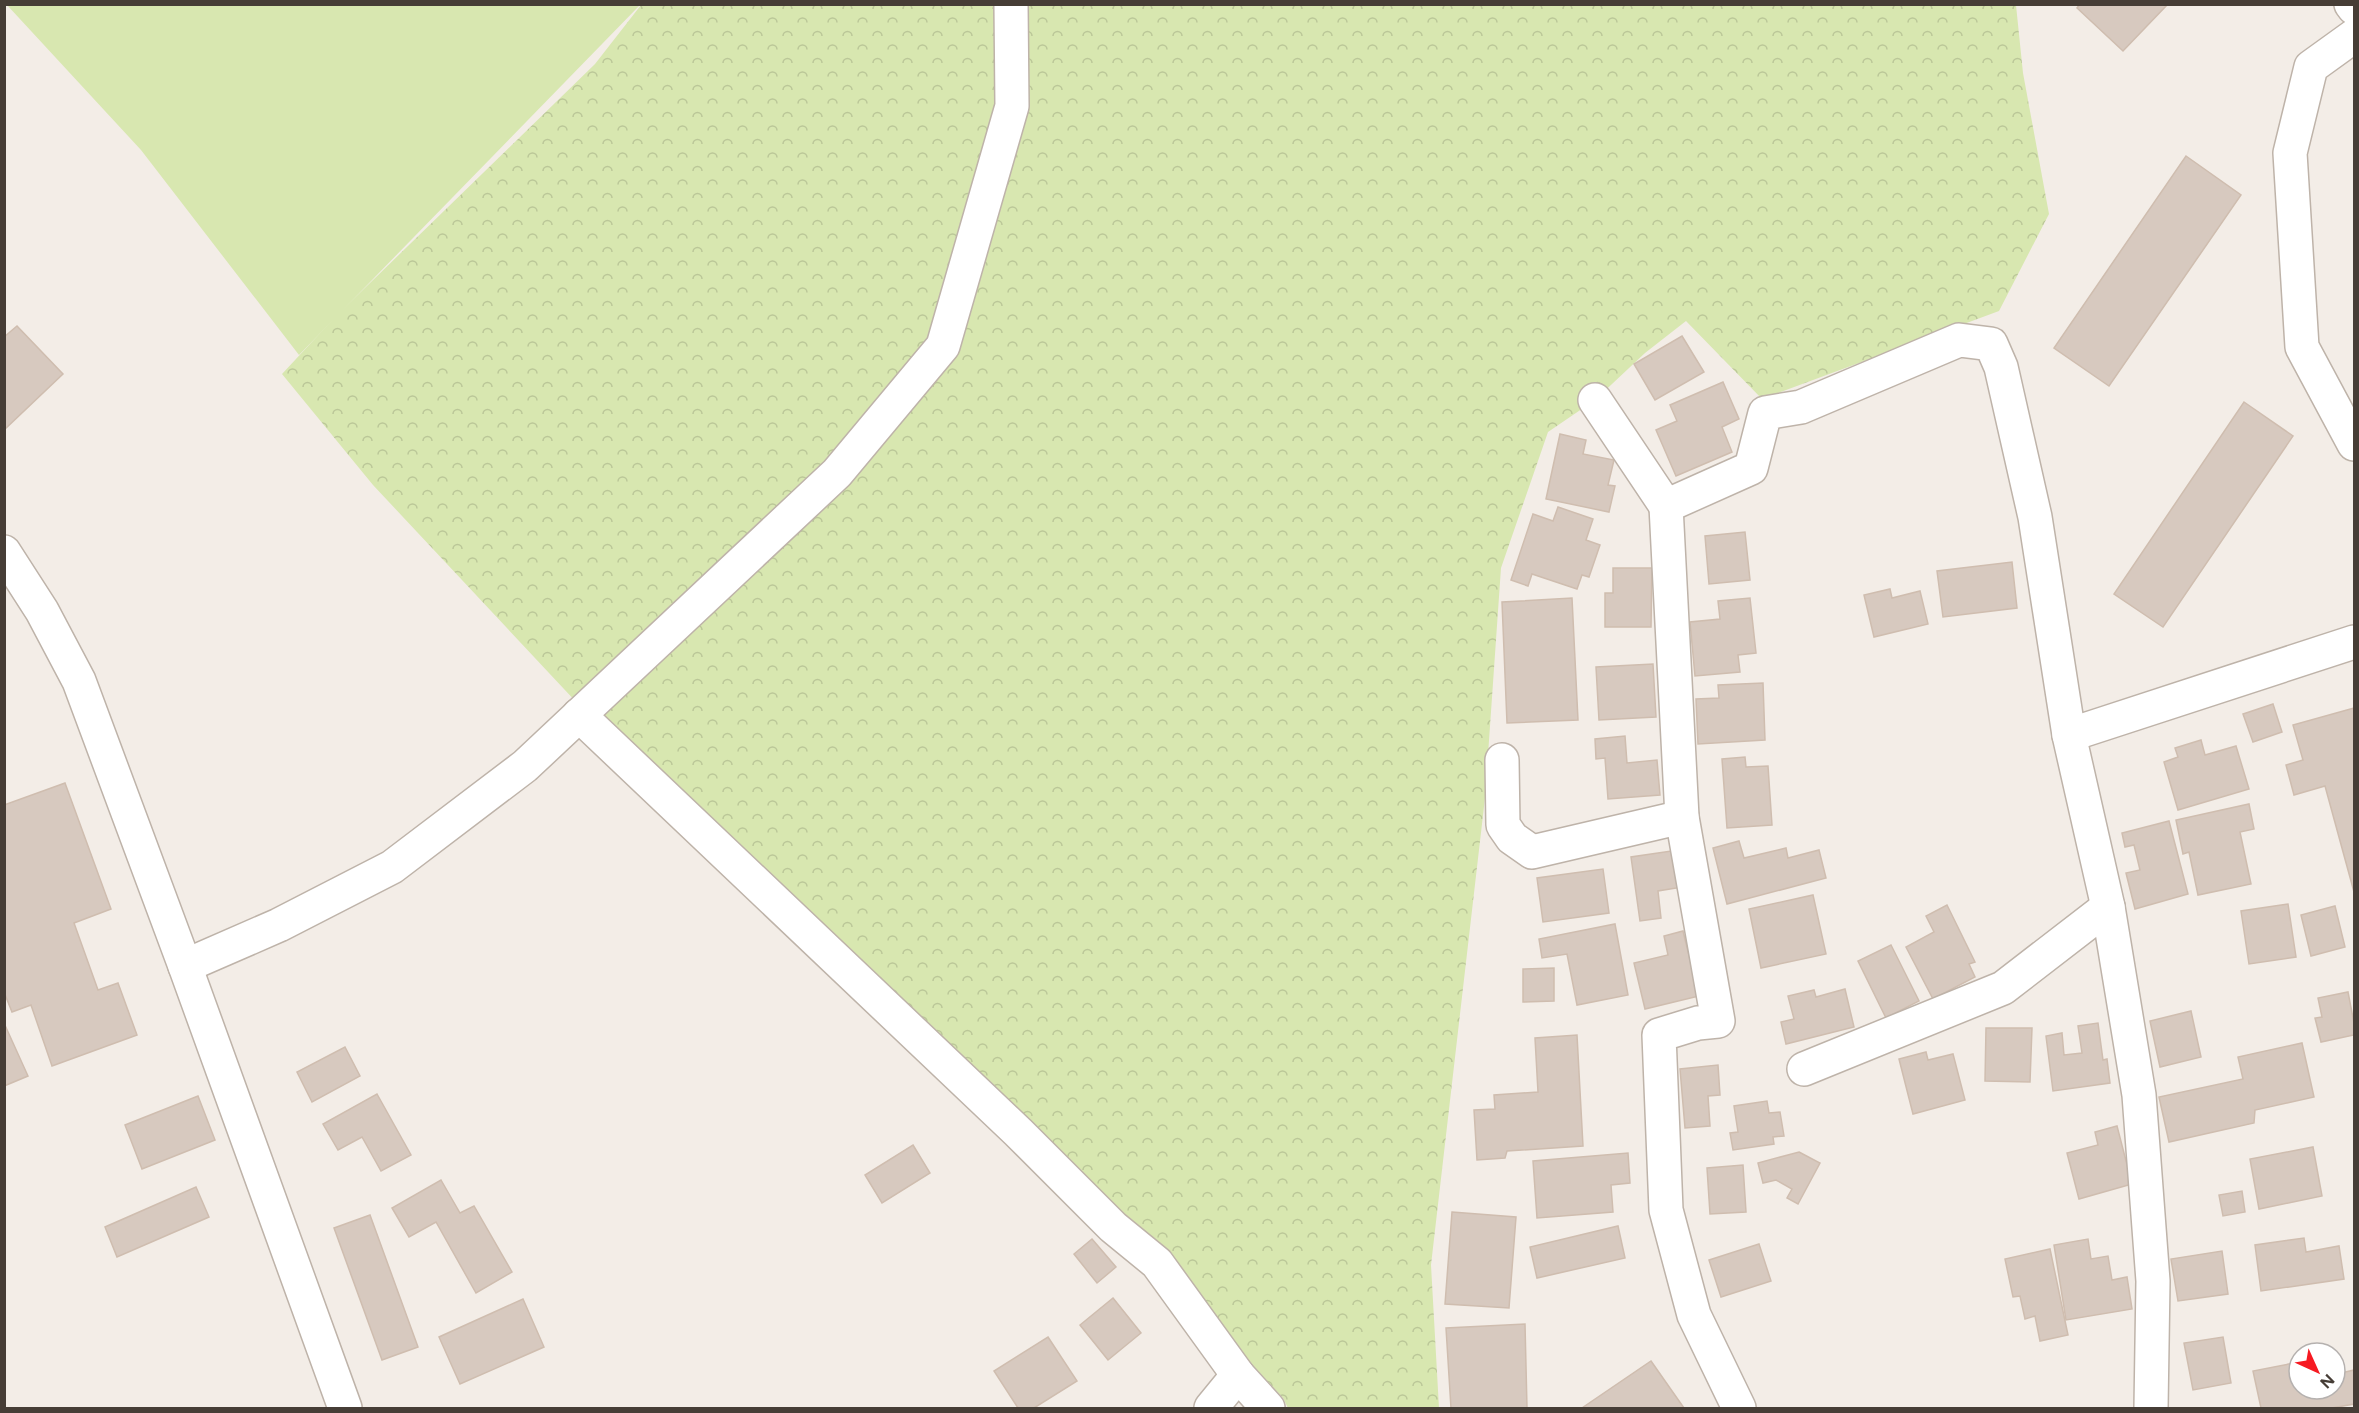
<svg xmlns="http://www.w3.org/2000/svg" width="2359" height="1413" font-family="Figtree,sans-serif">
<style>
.green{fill:#d8e7b0}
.forest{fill:url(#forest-crowns)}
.building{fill:#d7c9bf;stroke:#cfbdaf;stroke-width:1.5}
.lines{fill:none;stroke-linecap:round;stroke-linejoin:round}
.minor-casing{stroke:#beb3a9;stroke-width:36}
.tertiary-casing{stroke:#beb3a9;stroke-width:36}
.minor{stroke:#fff;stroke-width:33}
.tertiary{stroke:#fff;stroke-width:33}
</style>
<defs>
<pattern id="forest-crowns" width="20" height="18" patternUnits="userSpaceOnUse" patternTransform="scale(1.5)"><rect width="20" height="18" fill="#d8e7b0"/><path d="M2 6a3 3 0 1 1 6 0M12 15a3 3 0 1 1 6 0" fill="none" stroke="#bbc798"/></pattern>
</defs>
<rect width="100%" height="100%" fill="#f3ede7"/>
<!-- green -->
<path class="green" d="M7 5H640L299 355 141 150Z"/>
<!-- forest -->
<path class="forest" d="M641 5H2016L2023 73 2049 214 1999 311 1762 399 1686 321 1645 353 1595 400 1548 432 1501 568 1485 798 1431 1265 1439 1408H1288L1283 1398 1157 1263 653 784 373 485 282 374 336 316 595 64Z"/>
<!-- building -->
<g class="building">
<path d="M2080 4H2168L2123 51 2077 8Z"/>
<path d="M2186 156 2241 195 2109 386 2054 348Z"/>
<path d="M17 326 63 374 4 430V337Z"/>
<path d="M1682 336 1704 372 1655 400 1634 364Z"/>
<path d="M1723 382 1739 419 1722 427 1732 452 1676 476 1656 430 1677 421 1670 405Z"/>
<path d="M2244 402 2293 436 2163 627 2114 594Z"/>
<path d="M1560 434 1586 440 1583 454 1614 460 1608 485 1615 486 1609 512 1546 499Z"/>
<path d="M1558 507 1593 519 1586 540 1600 545 1589 577 1582 575 1577 589 1532 574 1528 586 1511 580 1533 514 1553 521Z"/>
<path d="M1745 532 1750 580 1709 584 1705 536Z"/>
<path d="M2012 562 2017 608 1943 617 1937 571Z"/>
<path d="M1613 568H1652L1651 627H1605V593H1613Z"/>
<path d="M1890 589 1892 598 1920 591 1928 624 1874 637 1864 595Z"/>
<path d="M1572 598 1578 720 1507 723 1502 602Z"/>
<path d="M1750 598 1756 653 1738 655 1740 672 1695 676 1690 622 1720 619 1718 601Z"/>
<path d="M1653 664 1656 717 1599 720 1596 667Z"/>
<path d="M1763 683 1765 740 1698 744 1696 699 1719 698 1718 685Z"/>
<path d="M2273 704 2282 732 2253 742 2243 714Z"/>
<path d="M2354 708V892L2325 786 2294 795 2286 765 2303 760 2293 725Z"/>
<path d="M1625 736 1627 763 1657 760 1660 795 1608 799 1605 758 1596 759 1595 739Z"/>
<path d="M2201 740 2205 755 2236 746 2249 789 2178 810 2164 762 2178 757 2175 748Z"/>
<path d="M1745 757 1746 767 1768 766 1772 825 1727 828 1722 759Z"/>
<path d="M65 783 111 909 74 923 98 990 118 983 137 1035 52 1066 31 1005 12 1012 4 992V805Z"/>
<path d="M2249 804 2254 829 2240 832 2251 884 2198 895 2189 852 2183 854 2176 820Z"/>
<path d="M2169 821 2188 894 2135 909 2126 873 2140 870 2134 845 2125 847 2122 833Z"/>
<path d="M1739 841 1744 858 1786 848 1788 858 1819 850 1826 878 1727 904 1713 848Z"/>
<path d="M1678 850 1683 887 1658 891 1661 918 1640 921 1631 857Z"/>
<path d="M1603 869 1609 913 1543 922 1537 878Z"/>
<path d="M1813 895 1826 954 1761 968 1749 909Z"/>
<path d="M2288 904 2296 957 2249 964 2241 911Z"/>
<path d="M1947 905 1975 962 1969 964 1975 977 1933 999 1906 947 1934 932 1926 916Z"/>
<path d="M2335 906 2345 947 2311 956 2301 915Z"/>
<path d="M1615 924 1628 995 1577 1005 1567 954 1542 958 1539 939Z"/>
<path d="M1683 931 1699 996 1645 1009 1634 963 1668 955 1664 936Z"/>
<path d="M1891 945 1919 1001 1886 1018 1858 961Z"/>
<path d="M1554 968V1001L1523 1002V969Z"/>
<path d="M1845 989 1854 1027 1786 1044 1781 1022 1794 1019 1788 996 1814 990 1816 997Z"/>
<path d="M2348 992 2354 1023V1035L2321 1042 2315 1018 2322 1017 2318 998Z"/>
<path d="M2191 1011 2201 1057 2160 1067 2150 1021Z"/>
<path d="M4 1023 28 1076 4 1086Z"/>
<path d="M2098 1023 2103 1060 2107 1059 2110 1083 2053 1091 2046 1036 2062 1033 2064 1055 2082 1053 2078 1026Z"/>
<path d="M1986 1028H2032L2030 1082 1985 1081Z"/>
<path d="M1577 1035 1583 1146 1507 1151 1505 1158 1477 1160 1474 1110 1495 1109 1494 1095 1538 1092 1535 1038Z"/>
<path d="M2302 1043 2314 1097 2255 1110 2254 1123 2169 1142 2159 1097 2243 1079 2238 1057Z"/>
<path d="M345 1047 360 1076 312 1102 297 1072Z"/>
<path d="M1926 1052 1928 1060 1953 1054 1965 1100 1913 1114 1899 1059Z"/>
<path d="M1718 1065 1720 1095 1708 1096 1710 1126 1685 1128 1680 1069Z"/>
<path d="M377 1094 411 1155 381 1171 362 1137 338 1150 323 1124Z"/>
<path d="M198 1096 215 1140 142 1169 125 1125Z"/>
<path d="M1767 1101 1769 1113 1780 1112 1784 1136 1773 1137 1774 1144 1733 1150 1730 1133 1738 1132 1734 1106Z"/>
<path d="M2117 1126 2132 1184 2079 1199 2067 1153 2098 1145 2095 1132Z"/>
<path d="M913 1145 930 1173 882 1203 865 1175Z"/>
<path d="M2313 1147 2322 1196 2259 1209 2250 1159Z"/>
<path d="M1799 1152 1820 1163 1798 1204 1787 1198 1792 1189 1776 1180 1763 1183 1758 1163Z"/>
<path d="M1628 1153 1630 1183 1611 1185 1613 1212 1537 1218 1533 1161Z"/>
<path d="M1743 1165 1746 1212 1710 1214 1707 1168Z"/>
<path d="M441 1180 460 1213 474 1206 512 1272 476 1293 436 1222 409 1237 392 1208Z"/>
<path d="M196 1187 209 1217 117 1257 105 1227Z"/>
<path d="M2242 1191 2245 1212 2223 1216 2219 1195Z"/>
<path d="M1452 1212 1516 1217 1509 1308 1445 1304Z"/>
<path d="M370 1215 418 1347 382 1360 334 1228Z"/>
<path d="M1618 1226 1625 1258 1537 1278 1530 1247Z"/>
<path d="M2304 1238 2306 1252 2339 1246 2344 1279 2261 1291 2255 1245Z"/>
<path d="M1092 1239 1116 1267 1097 1283 1074 1254Z"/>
<path d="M2088 1239 2091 1259 2108 1256 2112 1280 2127 1277 2132 1309 2066 1320 2054 1245Z"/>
<path d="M1759 1244 1771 1281 1721 1297 1709 1260Z"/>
<path d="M2050 1249 2068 1335 2040 1341 2035 1316 2025 1319 2020 1296 2013 1297 2005 1259Z"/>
<path d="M2222 1251 2228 1294 2178 1301 2171 1259Z"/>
<path d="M1113 1298 1141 1333 1108 1360 1080 1325Z"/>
<path d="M523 1299 544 1347 460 1384 439 1337Z"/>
<path d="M1525 1324 1527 1408H1451L1446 1328Z"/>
<path d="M1048 1337 1077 1381 1034 1408H1018L994 1371Z"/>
<path d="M2223 1337 2231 1383 2193 1390 2184 1343Z"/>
<path d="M1651 1361 1684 1408H1582Z"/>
<path d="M2299 1362V1389H2335V1366L2339 1365 2341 1373 2354 1370V1404L2332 1408H2261L2253 1371Z"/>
</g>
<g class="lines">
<defs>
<g id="minor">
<path d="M2351 4 2354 8"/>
<path d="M2354 36 2311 67 2290 153 2302 347 2354 444"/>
<path d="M1595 400 1666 506 1751 468 1765 413 1801 407 1959 340 1991 344 2001 367 2035 517 2069 735 2108 907 2139 1095 2153 1281 2151 1408"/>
<path d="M1666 506 1682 817 1718 1021 1698 1023 1659 1035 1666 1210 1694 1315 1739 1408"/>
<path d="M579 715 1018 1132 1113 1227 1157 1263 1238 1375 1211 1408"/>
<path d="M2069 735 2354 642"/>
<path d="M1502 760 1503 825 1512 838 1532 852 1682 817"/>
<path d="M185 966 279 925 392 867 525 766 837 473 943 346 1012 106 1011 4"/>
<path d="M1804 1069 2003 988 2108 907"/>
<path d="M1238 1375 1268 1408"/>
</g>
<path id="tertiary" d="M4 552 42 611 79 681 185 966 345 1408"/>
</defs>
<!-- minor casing -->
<use href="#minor" class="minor-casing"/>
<!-- tertiary casing -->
<use href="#tertiary" class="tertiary-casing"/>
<!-- minor -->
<use href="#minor" class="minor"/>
<!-- tertiary -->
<use href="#tertiary" class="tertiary"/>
</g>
<!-- border -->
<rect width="2359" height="1413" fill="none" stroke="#463d36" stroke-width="12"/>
<!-- north arrow -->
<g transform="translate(2317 1371) rotate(135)"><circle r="28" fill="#ffffff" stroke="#b5b1af" stroke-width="1.5"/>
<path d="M0-4.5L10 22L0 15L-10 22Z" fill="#f61a22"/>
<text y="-9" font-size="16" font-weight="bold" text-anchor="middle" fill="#463d36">N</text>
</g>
</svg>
